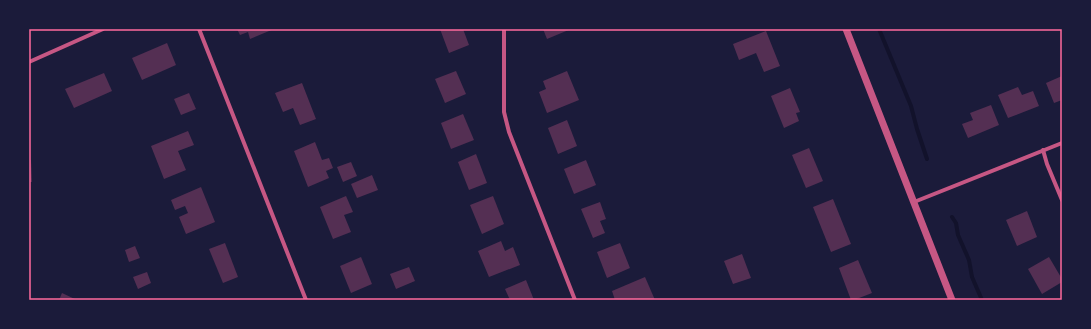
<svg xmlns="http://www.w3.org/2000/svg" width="1091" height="329" font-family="'Roboto Serif',serif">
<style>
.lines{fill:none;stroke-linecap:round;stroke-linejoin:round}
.stream{stroke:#12122b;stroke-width:4}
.building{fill:#542f53}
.minor{stroke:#c65784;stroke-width:4}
.tertiary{stroke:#c65784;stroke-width:7}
.neatline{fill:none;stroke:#ff6b9d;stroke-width:1.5}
</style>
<rect width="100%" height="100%" fill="#1b1b3a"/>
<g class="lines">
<!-- stream -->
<g class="stream">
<path d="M879 29 911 106 917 129 927 159"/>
<path d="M952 217 956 223 958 235 969 260 972 277 982 300"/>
</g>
</g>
<!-- building -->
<g class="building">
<path d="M237 29H274L250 39 248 32 240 35Z"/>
<path d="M440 29H463L469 45 449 53Z"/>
<path d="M543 29H571L547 39Z"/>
<path d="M766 31 780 66 764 72 756 53 739 60 733 44Z"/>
<path d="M167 43 176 65 142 80 132 58Z"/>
<path d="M456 71 466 94 445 103 435 79Z"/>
<path d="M567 71 579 100 547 113 539 92 546 89 543 81Z"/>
<path d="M104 73 112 91 74 108 65 89Z"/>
<path d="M1062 76V100L1054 103 1046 83Z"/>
<path d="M302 83 316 119 300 125 293 108 283 112 275 93Z"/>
<path d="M1018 87 1022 95 1033 91 1039 106 1008 118 998 95Z"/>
<path d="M790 88 800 112 796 113 799 121 784 128 771 96Z"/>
<path d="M189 93 196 109 181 115 174 99Z"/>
<path d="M991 105 999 125 968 138 962 124 973 120 970 113Z"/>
<path d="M463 114 474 140 451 149 441 123Z"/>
<path d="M567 120 577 146 558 154 548 128Z"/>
<path d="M188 131 194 145 178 151 186 170 164 179 151 146Z"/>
<path d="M315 142 322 160 329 158 333 168 326 171 329 178 308 187 294 151Z"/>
<path d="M809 148 823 181 806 188 792 155Z"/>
<path d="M476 154 487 183 469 190 458 162Z"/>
<path d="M29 160H31L32 182H29Z"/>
<path d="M586 160 596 185 574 194 564 169Z"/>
<path d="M351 162 357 176 343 182 337 167Z"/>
<path d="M372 175 378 190 357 198 351 184Z"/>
<path d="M201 187 215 222 186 234 179 217 188 213 185 206 175 210 171 200Z"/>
<path d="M346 196 353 212 344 215 351 232 333 239 320 207Z"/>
<path d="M493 196 504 224 482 234 470 205Z"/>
<path d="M833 199 851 244 831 252 813 207Z"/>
<path d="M600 202 606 219 600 221 605 233 593 238 581 209Z"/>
<path d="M1027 211 1037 237 1017 246 1006 220Z"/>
<path d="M501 241 505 251 513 247 520 265 489 277 478 251Z"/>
<path d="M225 243 238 277 223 283 209 249Z"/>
<path d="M620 243 630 268 607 278 597 252Z"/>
<path d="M135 246 140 258 129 262 125 250Z"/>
<path d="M742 254 751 278 733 284 724 261Z"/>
<path d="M361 257 372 284 351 293 340 266Z"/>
<path d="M1049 257 1062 279V282L1042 294 1028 269Z"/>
<path d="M858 260 872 293 854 300H851L839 268Z"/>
<path d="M409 267 415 281 396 289 390 274Z"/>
<path d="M147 272 151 283 138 289 133 277Z"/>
<path d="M645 277 655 300H615L612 291Z"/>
<path d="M526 280 534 300H510L505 289Z"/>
<path d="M62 293 77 300H59Z"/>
</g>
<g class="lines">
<!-- minor -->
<g class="minor">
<path d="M199 29 306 300"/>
<path d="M504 29V112L509 132 575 300"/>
<path d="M29 62 103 29"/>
<path d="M1043 150 1047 164 1062 200"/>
<path d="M914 202 1062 143"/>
</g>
<!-- tertiary -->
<path class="tertiary" d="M846 29 952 300"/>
</g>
<!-- border -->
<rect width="1091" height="329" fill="none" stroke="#1b1b3a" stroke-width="60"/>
<rect x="30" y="30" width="1031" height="269" class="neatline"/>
</svg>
